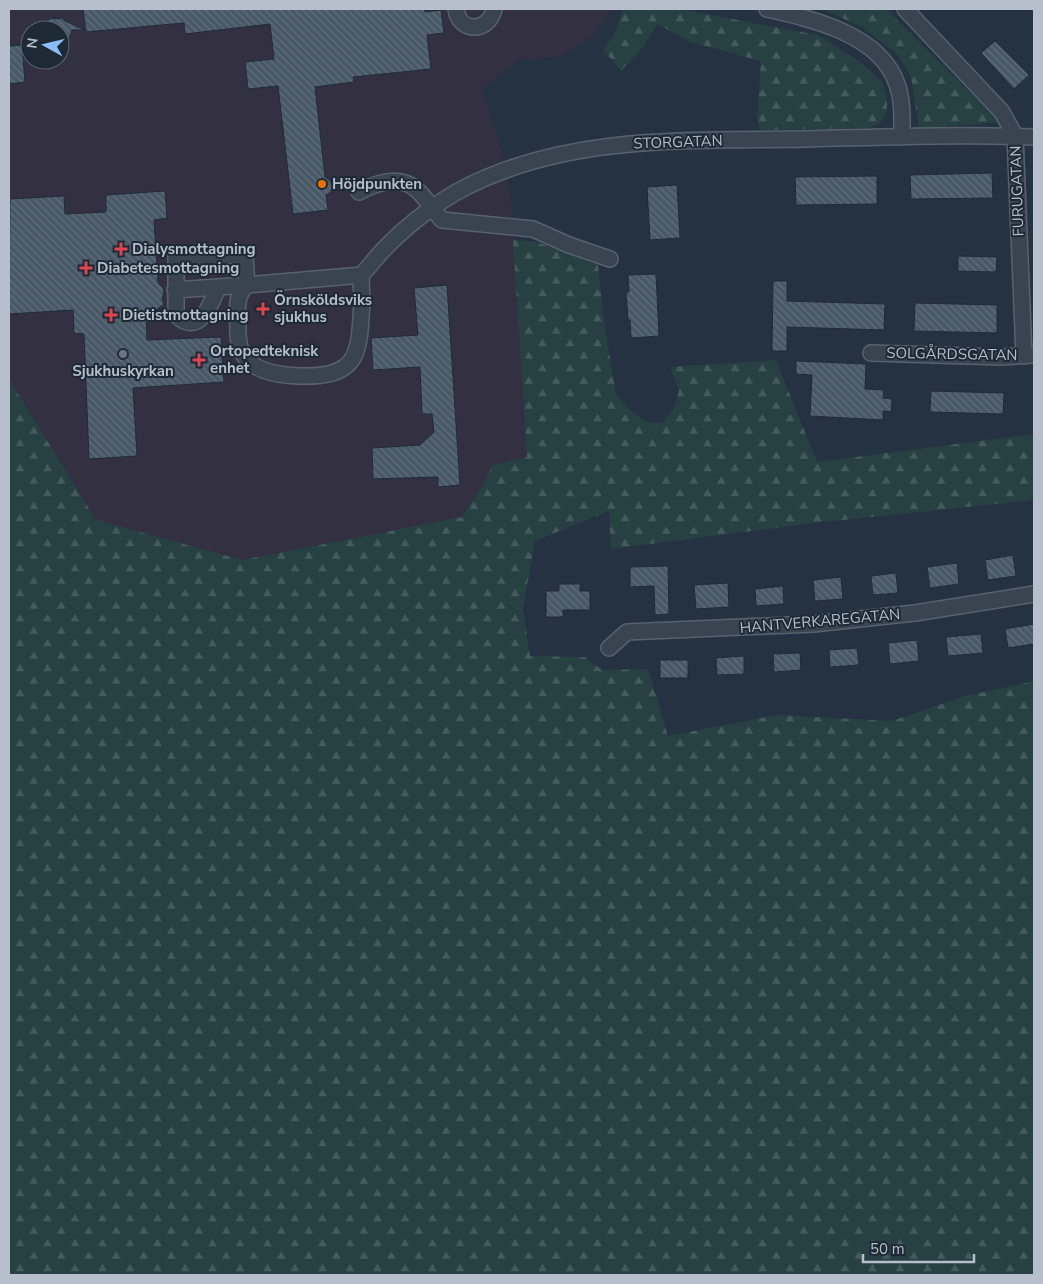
<svg xmlns="http://www.w3.org/2000/svg" width="1043" height="1284" font-family="'Nunito Sans',sans-serif">
<style>
.medical{fill:#333141;fill-rule:evenodd}
.forest{fill:url(#forest-firs)}
.building{fill:url(#building-back-hatch);stroke:#202b38}
.lines{fill:none;stroke-linecap:round;stroke-linejoin:round}
.minor-casing{stroke:#57626e;stroke-width:18}
.minor{stroke:#394450;stroke-width:15}
.food-dot{fill:#e8710a;stroke:#1e2936;stroke-width:2}
.health-dot{fill:#e0444e;stroke:#1e2936;stroke-width:2}
.worship-dot{fill:#6b7280;stroke:#1e2936;stroke-width:2}
.labels{text-anchor:middle;stroke-width:4;stroke-linejoin:round;paint-order:stroke}
.street-label{font-size:15px;fill:#b6bfcb;stroke:#1e2936}
.poi-label{font-size:15px;font-weight:bold;fill:#b6bfcb;stroke:#1e2936;text-anchor:start}
</style>
<defs>
<pattern id="forest-firs" width="22" height="20" patternUnits="userSpaceOnUse" patternTransform="scale(1.25)"><rect width="22" height="20" fill="#274042"/><path d="M5 1l3.5 6h-7zM16 11l3.5 6h-7z" fill="#445a5c"/></pattern>
<pattern id="building-back-hatch" width="6" height="6" patternUnits="userSpaceOnUse" patternTransform="scale(1.25)"><rect width="6" height="6" fill="#495867"/><path d="M-1 5l2 2M0 0l6 6M5-1l2 2" fill="none" stroke="#616e7b"/></pattern>
</defs>
<rect width="100%" height="100%" fill="#253241"/>
<!-- medical -->
<path class="medical" d="M9 9H611L595 33 562 56 517 61 482 89 507 166 513 221 527 457 492 465 483 485 462 517 242 560 96 520 9 379ZM30 30H60V60H30Z"/>
<!-- forest -->
<g class="forest">
<path d="M623 9H679L818 35 860 62 882 82 887 98V112L881 122 870 128 759 130 757 115 761 61 690 42 657 24 644 46 621 71 603 50 614 35Z"/>
<path d="M822 9H886L1000 122 919 129 911 77 898 55 862 27Z"/>
<path d="M513 240 537 242 598 265 605 327 616 394 629 409 645 422 662 423 673 411 679 391 670 367 776 360 817 462 1034 434V500L824 522 611 549 609 511 535 541 523 608 530 656 585 657 602 670 648 669 668 736 777 715 892 721 965 696 1034 681V1275H9V379L96 520 242 560 462 517 483 485 492 465 527 457Z"/>
</g>
<!-- building -->
<g class="building">
<path d="M83 9H424L425 12 441 10 444 33 427 35 431 69 353 77 354 82 315 87 325 177 330 180 333 185 331 192 326 195 328 210 293 214 278 86 248 89 245 62 274 59 270 24 185 34 184 23 86 32Z"/>
<path d="M60 16 65 21 85 30H72L62 60H60V30H29L52 18 60 19Z"/>
<path d="M995 41 1029 75 1014 89 981 53Z"/>
<path d="M22 45 25 82 9 84V46Z"/>
<path d="M992 173 993 198 911 199 910 175Z"/>
<path d="M877 176V204L796 205 795 177Z"/>
<path d="M677 185 680 238 650 240 647 187Z"/>
<path d="M165 191 167 218 154 220 158 283 163 288 164 293 162 299 164 304 152 313H146L147 340 221 337 224 382 133 388 137 456 89 459 84 334 74 333 73 310 9 314 10 199 64 196 65 214 106 212V195Z"/>
<path d="M958 256 997 257 996 272 958 271Z"/>
<path d="M656 274 659 336 631 338 630 320H628L626 292H629L628 275Z"/>
<path d="M773 281H787V301L885 304 884 330 787 327V351H772Z"/>
<path d="M447 285 460 485 438 487V477L373 479 372 448 420 445 434 432 432 414H422L420 367 373 370 371 338 418 335 414 288Z"/>
<path d="M915 303 997 305V333L914 331Z"/>
<path d="M796 361 866 364 865 389 884 390 883 398 892 399 891 412 883 411V420L810 416 812 375 796 374Z"/>
<path d="M931 391 1004 393 1003 414 930 412Z"/>
<path d="M1013 555 1016 576 988 580 985 560Z"/>
<path d="M957 563 959 584 930 588 927 567Z"/>
<path d="M668 566 669 614 655 615 654 586 630 587V567Z"/>
<path d="M896 573 898 593 873 595 871 576Z"/>
<path d="M841 577 843 599 815 601 813 580Z"/>
<path d="M728 583 729 607 696 609 694 585Z"/>
<path d="M559 584H580V591H590V610H563V617H546V591H559Z"/>
<path d="M783 586 784 604 756 606 755 589Z"/>
<path d="M1034 624V644L1008 648 1005 629Z"/>
<path d="M981 634 983 653 948 656 946 637Z"/>
<path d="M917 640 919 661 890 664 888 643Z"/>
<path d="M857 648 859 665 830 667 829 650Z"/>
<path d="M800 653 801 670 774 672 773 654Z"/>
<path d="M744 656V674L717 675 716 658Z"/>
<rect x="660" y="660" width="28" height="18"/>
</g>
<g class="lines">
<defs>
<g id="minor">
<path d="M456 9C459 33 489 33 494 9"/>
<path d="M767 9C812 19 880 34 897 84 903 101 902 119 902 137"/>
<path d="M905 9 1002 112 1015 136 1024 356"/>
<path d="M359 192C376 183 400 174 417 190 426 198 434 211 442 220L533 229 569 245 610 259"/>
<path d="M362 275 247 285C237 294 237 305 238 317 238 327 237 338 240 347 248 371 276 375 298 376 361 378 359 353 362 300 362 293 360 282 362 275 363 272 369 267 371 264 395 234 434 203 468 186 572 134 692 141 805 139 881 137 958 134 1034 137"/>
<path d="M175 290 247 285 245 255 176 257V315C199 337 211 305 218 287"/>
<path d="M871 353 1002 357 1033 355"/>
<path d="M609 648 627 632 813 624 915 613 1034 594"/>
</g>
</defs>
<!-- minor casing -->
<use href="#minor" class="minor-casing"/>
<!-- minor -->
<use href="#minor" class="minor"/>
</g>
<!-- markers -->
<circle class="food-dot" cx="322" cy="184" r="5"/>
<g class="health-dot">
<path d="M118.5 241.5h5v5h5v5h-5v5h-5v-5h-5v-5h5z"/>
<path d="M83.5 260.5h5v5h5v5h-5v5h-5v-5h-5v-5h5z"/>
<path d="M260.5 301.5h5v5h5v5h-5v5h-5v-5h-5v-5h5z"/>
<path d="M108.5 307.5h5v5h5v5h-5v5h-5v-5h-5v-5h5z"/>
<path d="M196.5 352.5h5v5h5v5h-5v5h-5v-5h-5v-5h5z"/>
</g>
<circle class="worship-dot" cx="123" cy="354" r="5"/>
<g class="labels">
<!-- street labels -->
<g class="street-label">
<text transform="translate(678 142) rotate(-2)" y="5">STORGATAN</text>
<text transform="translate(1017 191) rotate(-92)" y="5">FURUGATAN</text>
<text transform="translate(952 354) rotate(1)" y="5">SOLGÅRDSGATAN</text>
<text transform="translate(820 621) rotate(-5)" y="5">HANTVERKAREGATAN</text>
</g>
<!-- poi labels -->
<g class="poi-label">
<text x="332" y="189">Höjdpunkten</text>
<text x="132" y="254">Dialysmottagning</text>
<text x="97" y="273">Diabetesmottagning</text>
<text x="274" y="305">Örnsköldsviks<tspan x="274" dy="17">sjukhus</tspan></text>
<text x="122" y="320">Dietistmottagning</text>
<text x="210" y="356">Ortopedteknisk<tspan x="210" dy="17">enhet</tspan></text>
<text x="123" y="376" text-anchor="middle">Sjukhuskyrkan</text>
</g>
</g>
<!-- border -->
<rect width="1043" height="1284" fill="none" stroke="#b6bfcb" stroke-width="20"/>
<!-- north arrow -->
<g transform="translate(45 45) rotate(278)"><circle r="24" fill="#1e2936" stroke="#5b6572"/>
<path d="M0-4L9 19L0 12L-9 19Z" fill="#8cbcf9"/>
<text y="-8" font-size="14" font-weight="bold" text-anchor="middle" fill="#b6bfcb">N</text>
</g>
<!-- scale -->
<path d="M863 1254v8h111v-8" fill="none" stroke="#b6bfcb" stroke-width="2.5"/>
<text x="870" y="1254" font-size="15" fill="#b6bfcb" stroke="#1e2936" stroke-width="4" paint-order="stroke">50 m</text>
</svg>
